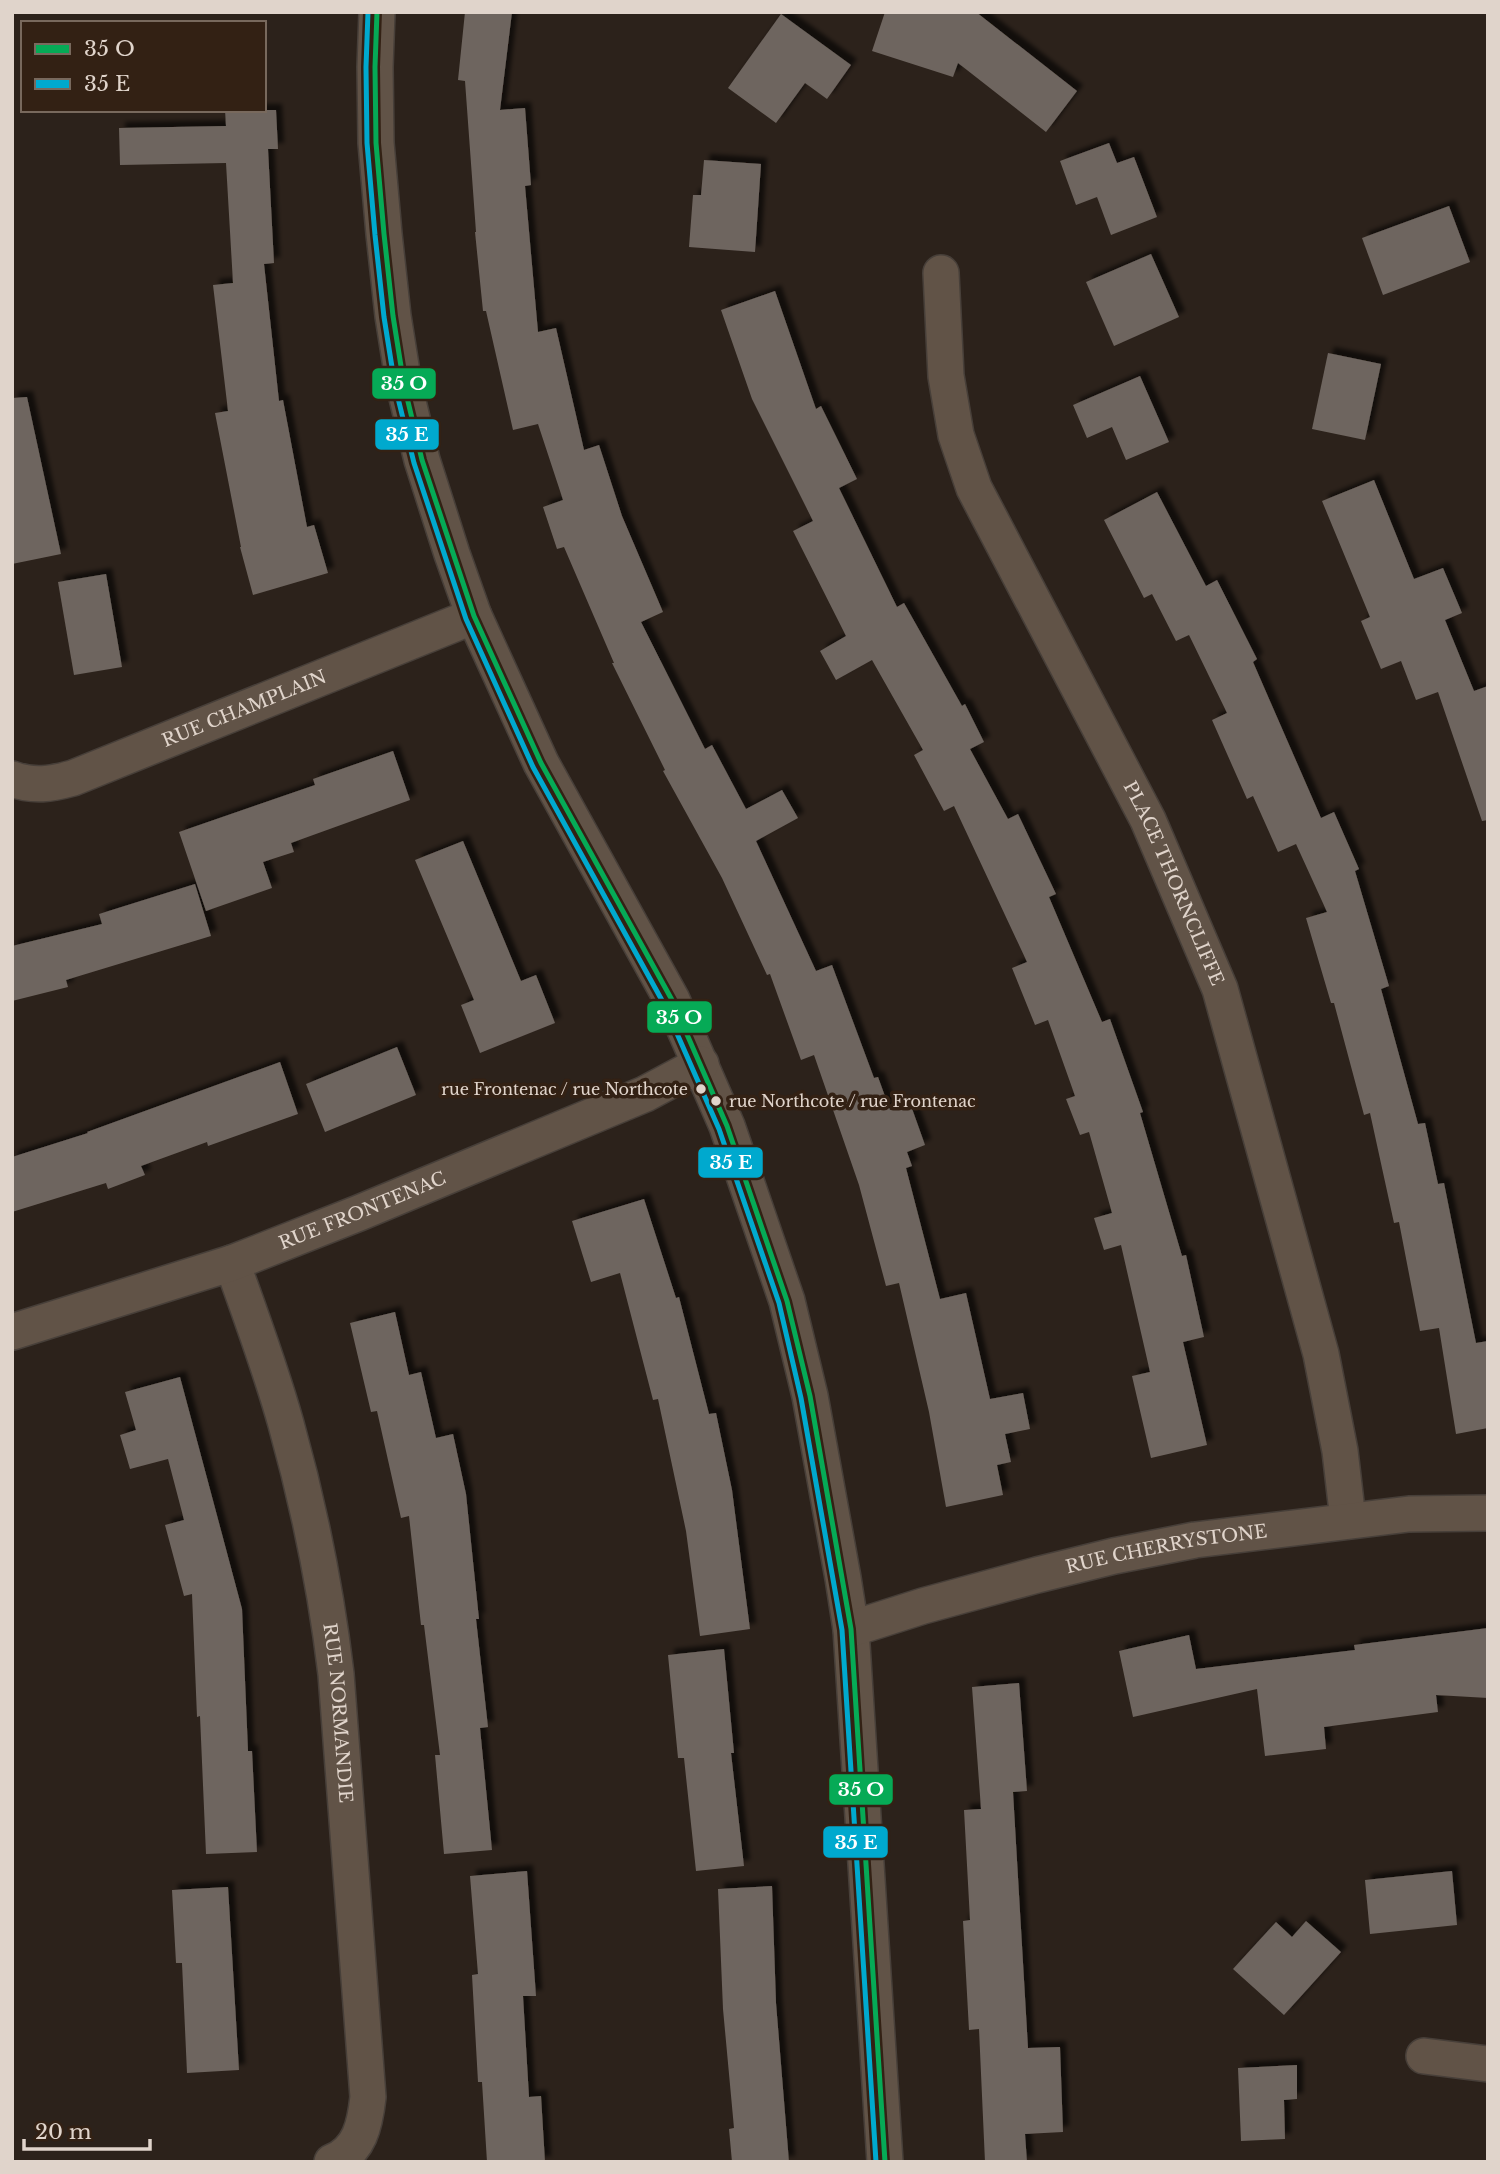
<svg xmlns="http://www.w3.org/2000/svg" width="1500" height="2174" font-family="'Libre Baskerville',serif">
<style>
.building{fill:#6e655f;filter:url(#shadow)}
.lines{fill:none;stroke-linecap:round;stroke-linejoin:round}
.street-casing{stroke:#473f39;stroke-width:38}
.street{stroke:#615347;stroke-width:35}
.bus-1-casing{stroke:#332114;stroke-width:10}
.bus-2-casing{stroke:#332114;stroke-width:10}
.bus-1{stroke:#06aa56;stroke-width:5}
.bus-2{stroke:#00a9ce;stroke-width:5}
.bus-dot{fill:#e0d4cb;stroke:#332114;stroke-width:2.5}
.labels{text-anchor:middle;stroke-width:7;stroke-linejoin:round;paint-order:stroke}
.bus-label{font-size:16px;fill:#e0d4cb;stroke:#332114;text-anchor:end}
.street-label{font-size:18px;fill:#e0d4cb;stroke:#332114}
.line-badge{stroke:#332114;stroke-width:2.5}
.badge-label{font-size:19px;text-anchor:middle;font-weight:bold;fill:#fff}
</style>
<defs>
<filter id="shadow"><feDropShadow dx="6" dy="-6" stdDeviation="2" flood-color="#0009"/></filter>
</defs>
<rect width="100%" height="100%" fill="#2c221b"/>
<!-- building -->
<g class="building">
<path d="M465 12H512L500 110 525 108 531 185 525 186 538 332 556 328 584 450 599 445 622 516 663 612 641 622 705 749 712 745 746 809 782 790 798 818 756 841 816 971 832 965 874 1078 878 1077 890 1110 910 1103 925 1145 907 1152 912 1166 906 1168 940 1299 966 1293 990 1399 1023 1393 1030 1429 1005 1434 1011 1462 997 1465 1003 1495 946 1507 929 1412 899 1283 886 1286 859 1185 814 1055 801 1060 770 974 767 975 722 878 663 771 665 770 612 663H614L564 547 557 549 543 507 563 500 538 424 513 430 486 311H483L475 232H476L465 81 458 80Z"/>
<path d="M885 12H976L1077 91 1046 132 958 63 953 77 872 51Z"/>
<path d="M781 14 851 65 827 99 805 83 776 123 728 88Z"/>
<path d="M225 110H276L278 149H268L274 263 264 264 279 401 283 400 307 527 314 525 328 573 253 595 240 547H241L215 413 228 411 213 285 233 283 226 163 120 165 119 128 226 126Z"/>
<path d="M1109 143 1117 163 1134 157 1157 217 1111 235 1097 197 1076 205 1060 161Z"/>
<path d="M704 160 761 164 755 252 689 247 693 195H701Z"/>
<path d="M1449 206 1470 262 1383 295 1362 238Z"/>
<path d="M1151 254 1179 317 1114 346 1086 282Z"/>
<path d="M775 291 816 409 821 406 857 479 839 488 897 607 904 603 962 706 965 704 984 742 970 749 1008 819 1018 814 1056 894 1049 897 1102 1022 1110 1019 1143 1112 1140 1113 1182 1256 1186 1255 1204 1337 1183 1342 1207 1445 1151 1458 1132 1376 1150 1372 1121 1245 1104 1250 1094 1218 1112 1213 1089 1132 1080 1135 1066 1099 1075 1096 1048 1020 1035 1025 1012 968 1027 962 954 806 944 811 914 755 923 750 872 660 836 680 820 651 846 636 793 531 813 521 752 399 721 310Z"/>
<path d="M1328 353 1381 364 1365 440 1312 429Z"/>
<path d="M1140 376 1169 442 1126 460 1112 427 1087 438 1073 405Z"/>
<path d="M27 397 61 554 12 564V398Z"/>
<path d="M1374 480 1414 579 1443 568 1462 613 1445 620 1474 691 1488 686V820L1482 821 1438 692 1416 700 1401 661 1381 669 1361 621 1370 617 1322 501Z"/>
<path d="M1157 492 1206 586 1217 580 1257 659 1253 662 1321 818 1334 812 1359 869 1355 871 1389 986 1381 989 1418 1124 1425 1123 1438 1184 1444 1183 1476 1343 1488 1341V1428L1456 1434 1439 1328 1420 1331 1399 1222 1394 1223 1370 1113 1364 1115 1334 1003H1331L1306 918 1327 912 1296 844 1278 852 1253 796 1247 799 1212 720 1227 713 1189 635 1176 641 1152 594 1144 598 1104 520Z"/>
<path d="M106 574 122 667 74 675 58 582Z"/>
<path d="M393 751 410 800 291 843 294 852 263 862 272 888 206 911 179 832 315 785 313 779Z"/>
<path d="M463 841 521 981 536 975 555 1023 480 1053 461 1005 474 1000 415 860Z"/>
<path d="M195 884 211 936 66 980 68 987 12 1001V946L102 924 99 914Z"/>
<path d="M397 1047 416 1095 325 1132 306 1084Z"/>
<path d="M280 1062 298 1114 208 1146 207 1142 141 1166 145 1175 108 1189 106 1183 12 1212V1157L88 1133 87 1132Z"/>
<path d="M644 1199 676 1298 679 1297 709 1414 716 1413 732 1490 750 1629 700 1636 686 1531 658 1399 653 1400 620 1273 591 1282 572 1221Z"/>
<path d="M395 1312 409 1375 421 1372 436 1438 453 1434 466 1494 479 1619H476L488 1727 480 1728 492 1850 444 1854 435 1755H440L424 1625H421L409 1516 401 1518 377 1411 371 1412 350 1323Z"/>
<path d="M180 1377 242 1609 248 1751H252L257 1852 206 1854 200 1716 197 1717 192 1594 184 1596 165 1525 184 1520 168 1459 130 1469 120 1435 136 1430 125 1392Z"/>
<path d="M1488 1628V1698L1436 1695 1438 1712 1324 1727 1326 1749 1265 1756 1257 1689 1133 1717 1119 1651 1189 1635 1196 1669 1355 1650 1354 1645Z"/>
<path d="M724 1649 734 1753H731L744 1866 696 1871 684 1758H678L668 1655Z"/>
<path d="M1019 1683 1027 1791 1013 1792 1028 2048 1060 2047 1063 2132 1025 2134 1027 2162H985L979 2029 969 2030 963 1921 970 1920 964 1810 981 1809 972 1687Z"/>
<path d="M527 1871 536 1996H523L529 2097 541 2096 545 2162H487L482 2082H478L472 1975 478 1974 470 1876Z"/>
<path d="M1452 1871 1457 1925 1370 1934 1365 1880Z"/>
<path d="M772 1886 776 2003 789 2162H732L729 2129 734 2128 723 2009 718 1889Z"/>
<path d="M228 1887 239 2070 187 2073 182 1963H176L172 1890Z"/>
<path d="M1306 1921 1341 1952 1284 2015 1233 1969 1276 1922 1292 1937Z"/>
<path d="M1297 2065V2099L1284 2100 1285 2139 1241 2141 1238 2068Z"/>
</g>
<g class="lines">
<defs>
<g id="street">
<path d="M377 12 375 67 376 143 384 234 393 316 404 385 422 460 452 554 474 616 541 763 672 1000 727 1126 787 1301 810 1396 843 1578 851 1629 885 2162"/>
<path id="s1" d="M941 273 946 376 956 435 974 488 1148 820 1220 989 1321 1354 1340 1451 1348 1520"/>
<path id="s2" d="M12 779C34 787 51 784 73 778L474 616"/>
<path id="s3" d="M232 1263C251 1316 271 1370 286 1424 309 1506 326 1590 336 1674L368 2097C365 2124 360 2151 332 2162"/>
<path id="s4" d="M12 1332 232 1263 359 1213 645 1094 701 1064"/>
<path id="s5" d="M851 1629 923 1606 1037 1575 1114 1556 1195 1540 1409 1514 1488 1513"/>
<path d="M1424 2056 1488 2064"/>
</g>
</defs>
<!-- street casing -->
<use href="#street" class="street-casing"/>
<!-- street -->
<use href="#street" class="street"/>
<defs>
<path id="bus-1" d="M377 12 375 67 376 143 384 234 393 316 404 385 422 460 474 616 541 763 672 1000 727 1126 787 1301 810 1396 851 1629 885 2162"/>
<path id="bus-2" d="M368 12 366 67 367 143 375 235 384 317 395 386 414 463 466 619 533 767 664 1004 719 1129 779 1303 801 1398 842 1630 876 2162"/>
</defs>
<!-- bus-1 casing -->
<use href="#bus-1" class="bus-1-casing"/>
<!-- bus-2 casing -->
<use href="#bus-2" class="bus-2-casing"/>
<!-- bus-1 -->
<use href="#bus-1" class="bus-1"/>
<!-- bus-2 -->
<use href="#bus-2" class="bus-2"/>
</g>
<!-- markers -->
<g class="bus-dot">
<circle cx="701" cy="1089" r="6"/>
<circle cx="716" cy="1101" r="6"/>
</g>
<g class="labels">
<!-- bus labels -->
<g class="bus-label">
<text x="688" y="1095">rue Frontenac / rue Northcote</text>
<text x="729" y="1107" text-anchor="start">rue Northcote / rue Frontenac</text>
</g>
<!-- street labels -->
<g class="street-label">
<text dy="6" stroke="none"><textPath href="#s2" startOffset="247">RUE CHAMPLAIN</textPath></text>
<text dy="6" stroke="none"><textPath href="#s1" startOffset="662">PLACE THORNCLIFFE</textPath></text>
<text dy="6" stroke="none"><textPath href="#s4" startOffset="371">RUE FRONTENAC</textPath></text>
<text dy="6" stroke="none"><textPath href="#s5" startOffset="326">RUE CHERRYSTONE</textPath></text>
<text dy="6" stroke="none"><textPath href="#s3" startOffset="464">RUE NORMANDIE</textPath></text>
</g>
</g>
<g class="line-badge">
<rect x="371" y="367" width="66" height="33" rx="7" fill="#06aa56"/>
<rect x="374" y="418" width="66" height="33" rx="7" fill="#00a9ce"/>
<rect x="646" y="1000" width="67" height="34" rx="7" fill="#06aa56"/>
<rect x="697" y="1146" width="67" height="33" rx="7" fill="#00a9ce"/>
<rect x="828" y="1773" width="66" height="33" rx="7" fill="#06aa56"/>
<rect x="822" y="1825" width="67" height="34" rx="7" fill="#00a9ce"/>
</g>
<g class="badge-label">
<text x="404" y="390">35 O</text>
<text x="407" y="441">35 E</text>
<text x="679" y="1024">35 O</text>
<text x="731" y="1169">35 E</text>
<text x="861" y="1796">35 O</text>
<text x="856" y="1849">35 E</text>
</g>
<!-- border -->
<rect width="1500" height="2174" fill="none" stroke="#e0d4cb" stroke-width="28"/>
<!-- legend -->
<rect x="21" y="21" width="245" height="91" fill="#332114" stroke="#78695d" stroke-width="2"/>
<rect x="35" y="44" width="35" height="10" fill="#06aa56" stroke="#78695d" stroke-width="2"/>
<text x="84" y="56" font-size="21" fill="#e0d4cb">35 O</text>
<rect x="35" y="79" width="35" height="10" fill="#00a9ce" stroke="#78695d" stroke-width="2"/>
<text x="84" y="91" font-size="21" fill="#e0d4cb">35 E</text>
<!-- scale -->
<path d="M24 2139v10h126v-10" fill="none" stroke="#e0d4cb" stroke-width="3.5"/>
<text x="35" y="2139" font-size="21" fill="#e0d4cb" stroke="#332114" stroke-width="5" paint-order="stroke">20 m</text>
</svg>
